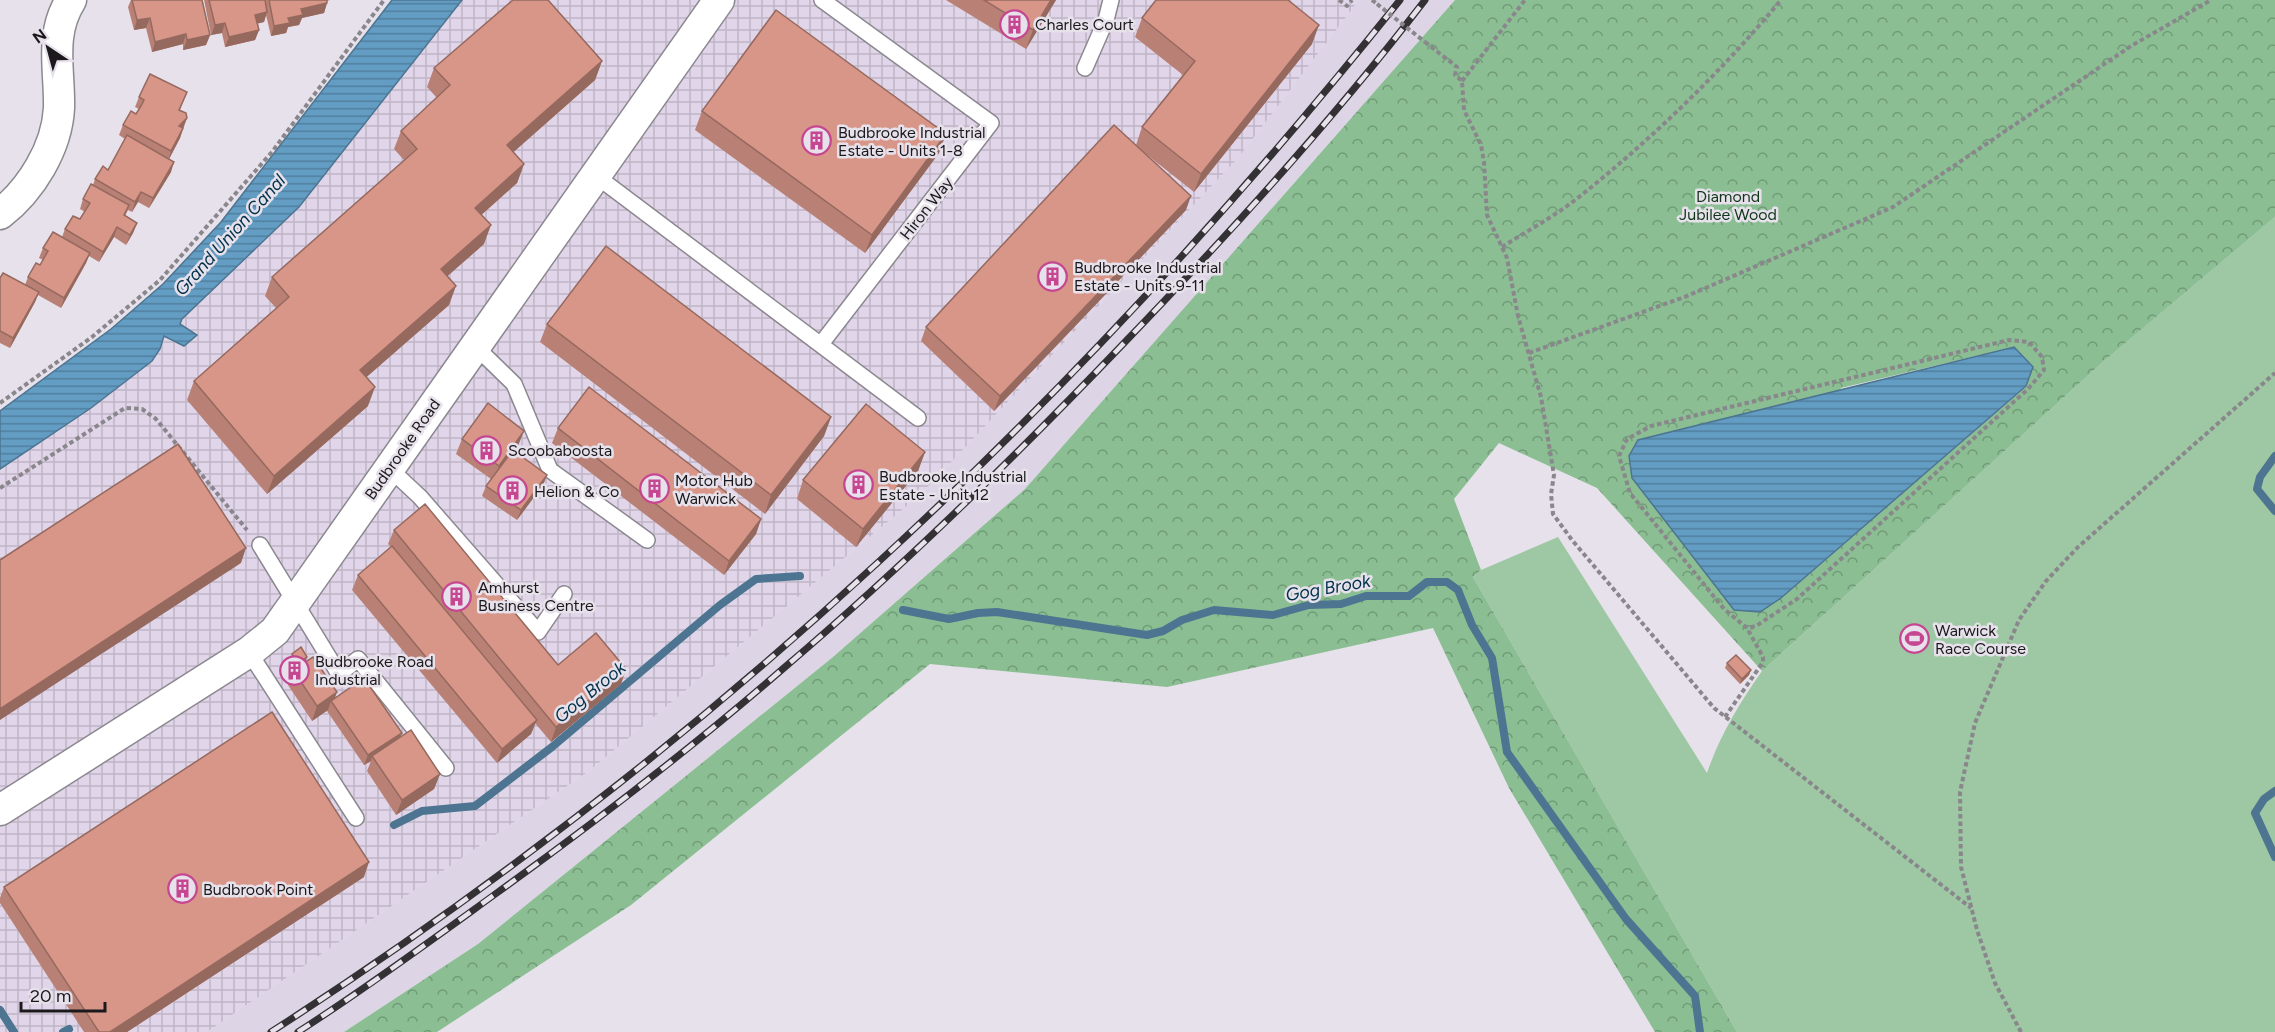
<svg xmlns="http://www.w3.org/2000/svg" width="2275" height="1032" font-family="Figtree,sans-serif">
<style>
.built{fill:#ddd5e5}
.industrial{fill:url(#industrial-grid)}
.green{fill:#9dc8a3}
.forest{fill:url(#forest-crowns);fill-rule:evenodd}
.water{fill:url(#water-rules);stroke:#4d7591;stroke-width:1.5}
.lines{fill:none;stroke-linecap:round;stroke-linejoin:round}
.stream{stroke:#4d7591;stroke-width:8}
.lane-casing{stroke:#8c8890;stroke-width:18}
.street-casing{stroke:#8c8890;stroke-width:33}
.path{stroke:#89868c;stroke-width:4;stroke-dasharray:4.5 3;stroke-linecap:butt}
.lane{stroke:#fff;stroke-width:15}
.street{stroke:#fff;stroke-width:30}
.rail-casing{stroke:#343135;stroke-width:7}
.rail{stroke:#e6e1ea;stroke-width:4.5;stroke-dasharray:14;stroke-linecap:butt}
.path-bridge{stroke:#89868c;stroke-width:4;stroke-dasharray:4.5 3;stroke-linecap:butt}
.wall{fill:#b98175}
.shaded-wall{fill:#96695f}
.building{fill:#d79688;stroke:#96695f;stroke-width:1.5}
.labels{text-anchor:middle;stroke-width:5;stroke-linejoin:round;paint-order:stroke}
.poi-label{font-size:16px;fill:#1b191c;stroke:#e6e1ea;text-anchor:start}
.park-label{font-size:16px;fill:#103619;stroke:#e6e1ea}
.street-label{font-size:16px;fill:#1b191c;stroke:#e6e1ea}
.water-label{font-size:18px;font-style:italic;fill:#00314b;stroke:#e6e1ea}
</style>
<defs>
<pattern id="industrial-grid" width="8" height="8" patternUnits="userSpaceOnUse" patternTransform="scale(1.5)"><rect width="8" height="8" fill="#e0d5e9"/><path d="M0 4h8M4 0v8" fill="none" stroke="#c0b6c7"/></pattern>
<pattern id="forest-crowns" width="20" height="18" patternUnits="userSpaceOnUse" patternTransform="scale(1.5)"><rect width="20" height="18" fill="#8bbf93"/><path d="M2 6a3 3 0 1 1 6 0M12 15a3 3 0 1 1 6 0" fill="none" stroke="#719a77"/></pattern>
<pattern id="water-rules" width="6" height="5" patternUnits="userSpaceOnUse" patternTransform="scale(1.5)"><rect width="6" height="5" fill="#639dc3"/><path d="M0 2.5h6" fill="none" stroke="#517f9e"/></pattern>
</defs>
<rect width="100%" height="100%" fill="#e6e1ea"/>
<!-- built -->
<path class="built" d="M1359 0H1455L1025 489 833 657 478 944 344 1032H207L588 772 921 494 1238 158Z"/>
<!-- industrial -->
<path class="industrial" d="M462 0H1359L1238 158 921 494 589 771 207 1032H0V469L91 408 152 361 160 349 164 336 196 335 180 324 182 319 299 207Z"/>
<!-- green -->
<path class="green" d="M2275 217V1032H1737L1473 577 1481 570 1558 537 1707 773C1720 735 1739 704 1762 671L2103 362Z"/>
<!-- forest -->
<path class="forest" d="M1455 0H2275V217L2103 362 1762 671 1597 488 1499 443 1454 499 1481 570 1473 577 1737 1032H1655L1509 788 1433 628 1167 687 930 664 631 905 437 1032H344L478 944 833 657 1025 489ZM2014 347 2033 367 2026 387 1781 598 1841 388Z"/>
<!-- water -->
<g class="water">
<path d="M392 0H462L299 207 182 319 180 324 197 335 184 346 164 336 160 349 152 361 91 408 0 469V411L111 329 163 284 221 222Z"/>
<path d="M2014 347 2033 367 2026 386 1781 598 1760 612 1734 610 1632 478 1629 456 1638 440Z"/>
</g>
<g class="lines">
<!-- stream -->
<g class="stream">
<path d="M2275 456 2260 477 2257 489 2275 511"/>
<path d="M903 610 949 619 978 613 997 612 1147 635 1163 631 1182 620 1214 610 1273 615 1309 605 1341 604 1366 596H1409L1427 582H1447L1458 590 1472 625 1492 658 1507 752 1626 919 1695 996 1700 1032"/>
<path d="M2275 791 2264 799 2255 813 2275 857"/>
<path d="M394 825 422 811 475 806 552 747 720 605 756 579 800 576"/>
<path d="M0 1010 14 1032"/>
<path d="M63 1032 69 1029"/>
</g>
<defs>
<g id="lane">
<path d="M1085 68 1106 20 1111 0"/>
<path d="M595 175 918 418"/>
<path d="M821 344 991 123 822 0"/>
<path d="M475 346 514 384 550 470 647 540"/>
<path d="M389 468 420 497 538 632 564 594"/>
<path d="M260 545 339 674 358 659 446 768"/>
<path d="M249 652 356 818"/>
</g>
<g id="street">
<path d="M0 214C31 190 57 148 59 108 60 70 49 35 71 0"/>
<path d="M0 810 249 652 275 631 719 0"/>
</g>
</defs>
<!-- lane casing -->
<use href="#lane" class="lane-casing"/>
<!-- street casing -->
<use href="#street" class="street-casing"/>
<!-- path -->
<g class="path">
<path d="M1339 0 1347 6 1352 0"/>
<path d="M1372 0 1377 4"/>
<path d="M1425 42 1457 67 1455 75 1462 81 1464 110 1481 145 1484 162 1487 215 1507 258 1518 316 1541 397 1554 475 1551 494 1553 514 1572 540 1714 708 1971 908"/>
<path d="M1462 81 1525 0"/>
<path d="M1502 247C1527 231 1555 216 1579 197 1652 139 1721 72 1781 0"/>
<path d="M1529 353 1687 296 1893 207 2131 46 2211 0"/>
<path d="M0 403 92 337 160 280 272 152 384 0"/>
<path d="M0 488 125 408 142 409 156 419 247 530"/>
<path d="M1725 717 1763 662V657L1747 628 1724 609 1630 493 1619 456 1627 439 1651 426 2009 340 2029 342 2042 357 2044 370 2028 389 1797 599 1756 626 1747 628"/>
<path d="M2021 1032 1995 983 1977 930 1961 867 1960 792 1975 723 2019 620 2046 581 2078 547 2275 373"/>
</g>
<!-- lane -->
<use href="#lane" class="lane"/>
<!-- street -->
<use href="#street" class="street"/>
<defs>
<g id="rail">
<path d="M271 1032C707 752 1077 404 1400 0"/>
<path d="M298 1032C365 989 429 942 494 895 594 823 692 748 785 667 905 565 1017 455 1125 342 1230 233 1333 120 1425 0"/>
</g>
</defs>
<!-- rail casing -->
<use href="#rail" class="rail-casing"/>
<!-- rail -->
<use href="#rail" class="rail"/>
<!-- path-bridge -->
<path class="path-bridge" d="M1377 4 1425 42"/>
</g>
<!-- wall -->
<g class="wall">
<path d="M131 0H202L210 35 206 45 183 50V44L152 52 146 28 134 30 128 7Z"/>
<path d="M204 0H330L327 1V3L324 13 302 18 299 25 288 27 286 33 271 36 266 15 264 22 258 23 259 30 255 40 225 47 222 33 211 35Z"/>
<path d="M946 0H1056L1026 49Z"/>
<path d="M1142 18 1312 44 1194 192 1146 154 1186 210 994 411 921 341 926 327 1136 145 1142 127 1183 75 1135 37Z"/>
<path d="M602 61 595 80 513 152 524 164 517 183 481 215 484 244 447 276 449 305 366 377 368 406 267 494 187 400 194 381 276 308 265 296 272 277 404 160 394 149 401 131 437 98 427 87 434 68Z"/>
<path d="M187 92 180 110 187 118 180 138 169 159 171 172 149 208 138 202 132 212 128 210 125 216 137 223 133 233 126 245 114 237 99 262 89 256 86 263 61 308 38 295 35 302 10 348 0 343V278L25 285 28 277 40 265 43 260 39 258 43 248 62 237 65 229 80 219 85 212 80 209 83 199 93 185 95 179 108 170 125 139 119 135 123 125 136 114 139 109 135 107 139 97Z"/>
<path d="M702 111 939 153 865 253 695 130Z"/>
<path d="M547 324 831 417 824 436 765 514 540 342Z"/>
<path d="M558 428 761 519 756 534 724 575 552 443Z"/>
<path d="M462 439 518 446 515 451 547 475 543 485 517 520 482 496 486 486 491 479 456 454Z"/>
<path d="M925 452 918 471 856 547 797 499 803 480Z"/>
<path d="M394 530 558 665 626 669 621 684 551 742 535 723 531 734 497 763 352 590 358 575 391 547 388 544Z"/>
<path d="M292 654 307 657 305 662 335 698 400 737 440 774 434 789 396 815 367 771 371 761 364 765 327 711 328 710 312 721 288 685 291 676 286 668Z"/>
<path d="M1727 663 1751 670 1749 675 1740 684 1725 668Z"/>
<path d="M364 877 127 1032H84L0 903V898L4 887Z"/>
</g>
<!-- shaded-wall -->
<g class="shaded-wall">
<path d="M1051 0H1056L1026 49 1033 30Z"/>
<path d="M327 3 324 13 302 18 299 25 288 27 286 33 271 36 274 26 301 9Z"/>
<path d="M267 12 264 22 252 25 255 15Z"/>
<path d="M150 18 146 28 134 30 137 20Z"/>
<path d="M225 23 222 33 211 35 215 25Z"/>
<path d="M1319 25 1312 44 1194 192 1201 174Z"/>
<path d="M259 30 255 40 225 47 229 37Z"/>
<path d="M186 34 183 44 152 52 155 42Z"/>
<path d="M210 35 206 45 183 50 187 40Z"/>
<path d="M602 61 595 80 500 164 507 145Z"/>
<path d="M187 118 183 128 179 126Z"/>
<path d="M183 128 180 138 168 161 171 151Z"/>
<path d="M946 134 939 153 865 253 872 235Z"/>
<path d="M174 162 171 172 149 208 153 198Z"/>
<path d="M524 164 517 183 468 227 475 208Z"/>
<path d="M141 192 138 202 132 212 135 202Z"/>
<path d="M1191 196 1186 210 994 411 1000 396Z"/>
<path d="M137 223 133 233 126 245 130 235Z"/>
<path d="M491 225 484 244 434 288 441 269Z"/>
<path d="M117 227 114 237 99 262 103 252Z"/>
<path d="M90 253 86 263 61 308 64 298Z"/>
<path d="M456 286 449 305 353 389 360 370Z"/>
<path d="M39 292 35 302 10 348 13 338Z"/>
<path d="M375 387 368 406 267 494 274 476Z"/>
<path d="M831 417 824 436 765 514 771 495Z"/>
<path d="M524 431 518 446 494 481 499 466Z"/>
<path d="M925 452 918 471 856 547 863 529Z"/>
<path d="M547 475 543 485 517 520 521 510Z"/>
<path d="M761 519 756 534 724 575 729 561Z"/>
<path d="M246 548 241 563 0 720V709Z"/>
<path d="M307 657 302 671 294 672 298 663Z"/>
<path d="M626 669 621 684 551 742 556 727Z"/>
<path d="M1751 670 1749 675 1740 684 1742 679Z"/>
<path d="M337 692 333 704 331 701 328 710 312 721 317 706Z"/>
<path d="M537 720 531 734 497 763 502 749Z"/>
<path d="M402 733 398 743 372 756 371 761 364 765 368 755Z"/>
<path d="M440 774 434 789 396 815 402 800Z"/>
<path d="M369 862 364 877 127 1032H110Z"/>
</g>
<!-- building -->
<g class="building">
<path d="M132 0H202L210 35 187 40 186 34 155 42 150 18 137 20Z"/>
<path d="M209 0H265L267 12 255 15 259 30 229 37 225 23 215 25Z"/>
<path d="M269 0H327V3L301 9 303 15 288 18 290 23 274 26Z"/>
<path d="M513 0H548L602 61 507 145 524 164 475 208 491 225 441 269 456 286 360 370 375 387 274 476 194 381 289 297 272 277 417 149 401 131 450 85 434 68Z"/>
<path d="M984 0H1051L1033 30Z"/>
<path d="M1156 0H1288L1319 25 1201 174 1142 127 1195 61 1142 18Z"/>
<path d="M776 10 946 134 872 235 702 111Z"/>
<path d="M150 74 187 92 179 110 186 113 187 118 179 126 183 128 171 151 123 125 131 111 136 114 141 106 144 100 139 97Z"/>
<path d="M1114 125 1191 196 1000 396 926 327Z"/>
<path d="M127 135 174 162 153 198 141 192 135 202 95 179 103 166 108 170Z"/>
<path d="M91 184 129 205 124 215 137 223 130 235 117 227 103 252 65 229 73 216 80 219 90 203 83 199Z"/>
<path d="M53 232 90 253 64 298 28 277 36 263 40 265 48 251 43 248Z"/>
<path d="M606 246 831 417 771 495 547 324Z"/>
<path d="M3 273 39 292 13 338 0 331V278Z"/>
<path d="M589 387 761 519 729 561 558 428Z"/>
<path d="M488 403 524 431 499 466 462 439Z"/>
<path d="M866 404 925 452 863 529 803 480Z"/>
<path d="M178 444 246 548 0 709V560Z"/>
<path d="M513 450 547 475 521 510 486 486Z"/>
<path d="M425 504 558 665 596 633 626 669 556 727 394 530Z"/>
<path d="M392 546 537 720 502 749 358 575Z"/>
<path d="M301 647 307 657 298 663 292 654Z"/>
<path d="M1736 655 1751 670 1742 679 1727 663Z"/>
<path d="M313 657 337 692 317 706 293 670Z"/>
<path d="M364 678 402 733 368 755 331 701Z"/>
<path d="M272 712 369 862 110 1032H99L4 887Z"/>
<path d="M411 730 440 774 402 800 372 756Z"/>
</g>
<!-- icons -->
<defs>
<symbol id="building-ring" viewBox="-11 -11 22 22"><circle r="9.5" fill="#e6e1ea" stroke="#c64691" stroke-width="1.5"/><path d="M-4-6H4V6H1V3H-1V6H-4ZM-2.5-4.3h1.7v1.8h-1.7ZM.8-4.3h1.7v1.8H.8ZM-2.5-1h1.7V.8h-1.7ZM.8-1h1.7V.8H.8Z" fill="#c64691"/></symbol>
<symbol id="stadium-ring" viewBox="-11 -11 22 22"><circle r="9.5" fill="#e6e1ea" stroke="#c64691" stroke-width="1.5"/><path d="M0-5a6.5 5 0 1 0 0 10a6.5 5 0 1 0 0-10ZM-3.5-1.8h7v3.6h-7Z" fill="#c64691"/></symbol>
</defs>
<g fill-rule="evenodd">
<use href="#building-ring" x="998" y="8" width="33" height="33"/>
<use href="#building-ring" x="800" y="124" width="33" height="33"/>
<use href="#building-ring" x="1036" y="260" width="33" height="33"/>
<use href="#building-ring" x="470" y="434" width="33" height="33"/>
<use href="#building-ring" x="842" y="468" width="33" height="33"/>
<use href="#building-ring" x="638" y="472" width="33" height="33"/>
<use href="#building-ring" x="496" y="474" width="33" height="33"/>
<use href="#building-ring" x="440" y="580" width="33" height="33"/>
<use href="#stadium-ring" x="1898" y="622" width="33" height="33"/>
<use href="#building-ring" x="278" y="654" width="33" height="33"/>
<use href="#building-ring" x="166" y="872" width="33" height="33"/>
</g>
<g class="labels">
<!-- poi labels -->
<g class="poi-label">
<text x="1035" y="30">Charles Court</text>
<text x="838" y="138">Budbrooke Industrial<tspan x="838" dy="18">Estate - Units 1-8</tspan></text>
<text x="1074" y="273">Budbrooke Industrial<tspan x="1074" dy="18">Estate - Units 9-11</tspan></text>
<text x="508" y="456">Scoobaboosta</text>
<text x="879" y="482">Budbrooke Industrial<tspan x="879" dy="18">Estate - Unit 12</tspan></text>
<text x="675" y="486">Motor Hub<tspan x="675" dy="18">Warwick</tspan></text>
<text x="534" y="497">Helion &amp; Co</text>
<text x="478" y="593">Amhurst<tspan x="478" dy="18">Business Centre</tspan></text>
<text x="1935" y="636">Warwick<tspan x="1935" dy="18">Race Course</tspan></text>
<text x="315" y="667">Budbrooke Road<tspan x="315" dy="18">Industrial</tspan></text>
<text x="203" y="895">Budbrook Point</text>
</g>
<!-- park labels -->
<g class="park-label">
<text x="1728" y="202">Diamond<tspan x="1728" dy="18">Jubilee Wood</tspan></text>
</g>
<!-- street labels -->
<g class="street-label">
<text transform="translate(926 208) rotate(-52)" y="6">Hiron Way</text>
<text transform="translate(402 449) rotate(-55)" y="6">Budbrooke Road</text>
</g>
<!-- water labels -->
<g class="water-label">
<text transform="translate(230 235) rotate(-48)" y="6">Grand Union Canal</text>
<text transform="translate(1328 588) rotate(-10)" y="6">Gog Brook</text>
<text transform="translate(590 692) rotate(-39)" y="6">Gog Brook</text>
</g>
</g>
<!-- north arrow -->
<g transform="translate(48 48) rotate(324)" stroke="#e6e1ea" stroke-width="4.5" paint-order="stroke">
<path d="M0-4.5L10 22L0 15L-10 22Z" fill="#1b191c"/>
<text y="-9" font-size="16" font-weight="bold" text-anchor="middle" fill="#1b191c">N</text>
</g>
<!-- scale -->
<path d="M21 1002v9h84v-9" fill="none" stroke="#1b191c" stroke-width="3"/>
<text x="30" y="1002" font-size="18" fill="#1b191c" stroke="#e6e1ea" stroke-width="4.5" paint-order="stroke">20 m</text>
</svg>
